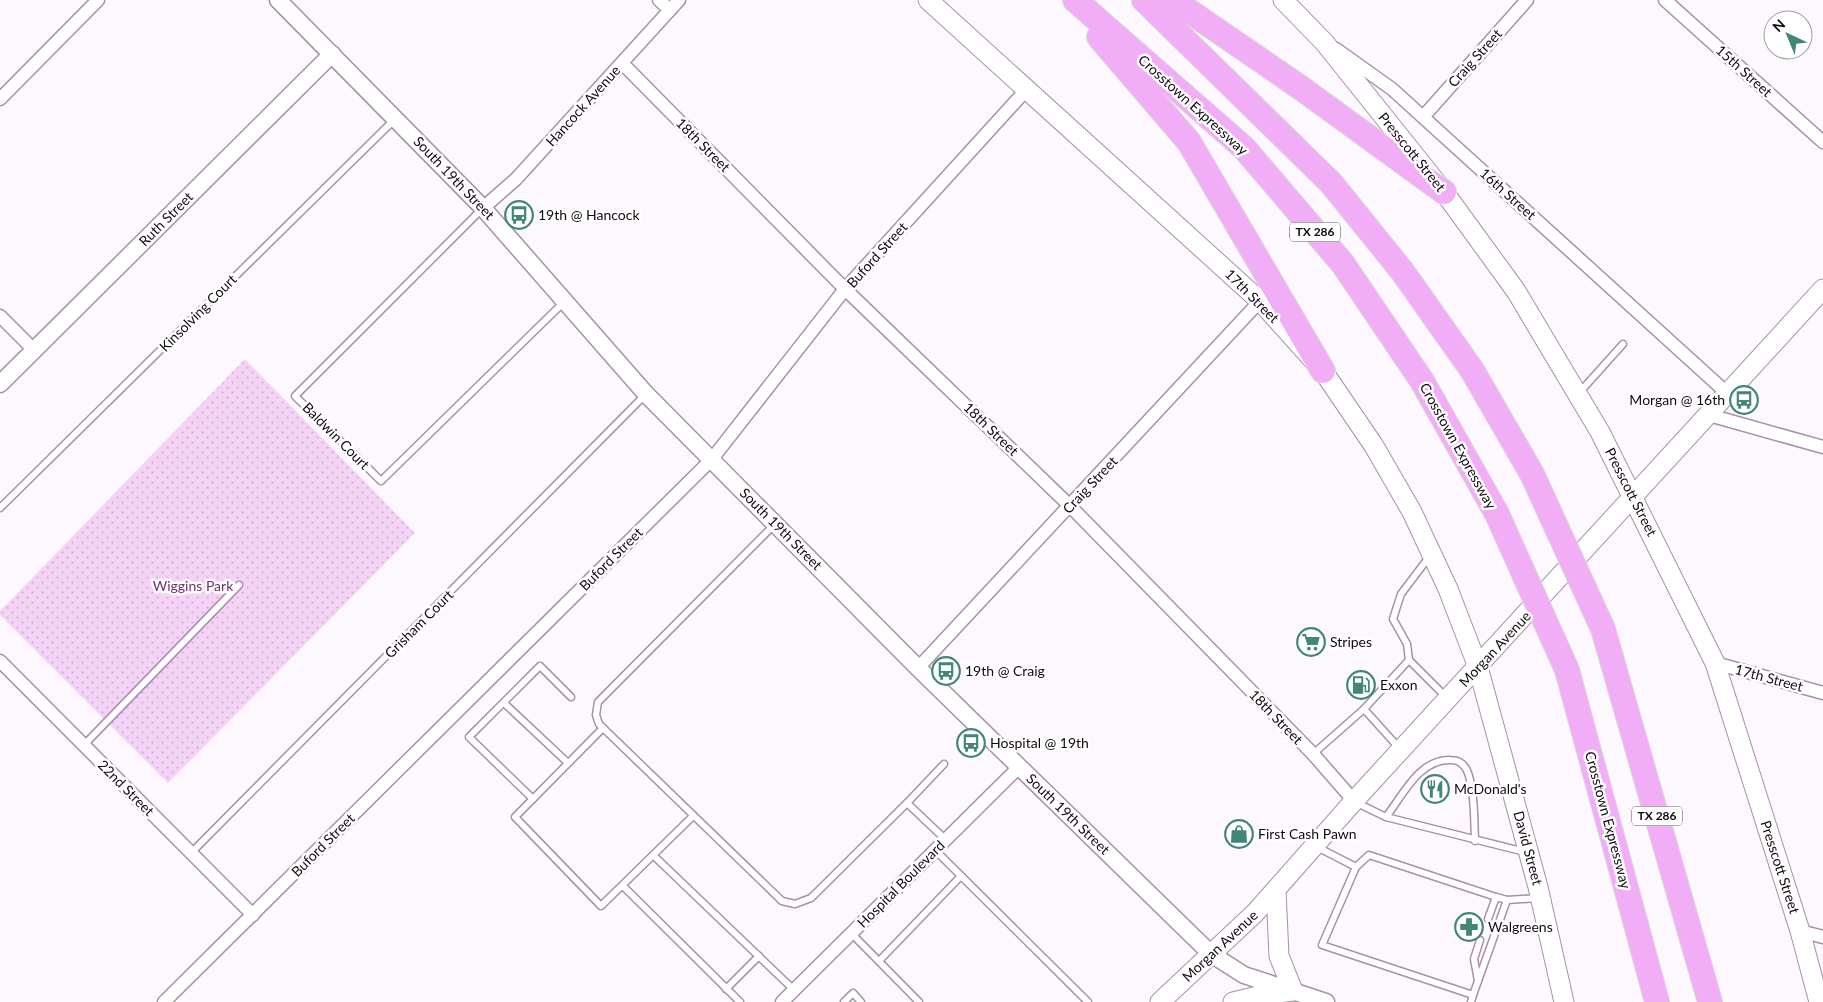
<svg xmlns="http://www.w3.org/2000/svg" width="1823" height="1002" font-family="Lato,sans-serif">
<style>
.park{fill:url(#park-dots)}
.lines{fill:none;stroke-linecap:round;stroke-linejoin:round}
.service-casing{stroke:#a890a9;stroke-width:9}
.minor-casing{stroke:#a890a9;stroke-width:15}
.tertiary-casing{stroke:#a890a9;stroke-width:19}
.secondary-casing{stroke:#a890a9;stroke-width:21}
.motorway-casing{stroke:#d9d8d9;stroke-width:26}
.service{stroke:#fff;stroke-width:6}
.minor{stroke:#fff;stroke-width:12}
.tertiary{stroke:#fff;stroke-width:16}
.secondary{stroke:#fff;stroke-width:19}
.motorway{stroke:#f1aef6;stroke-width:24}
.motorway-bridge-casing{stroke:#d9d8d9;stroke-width:26;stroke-linecap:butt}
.motorway-bridge{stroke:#f1aef6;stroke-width:24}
.labels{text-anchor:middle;stroke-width:5;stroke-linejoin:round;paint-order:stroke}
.shield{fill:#fff;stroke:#585359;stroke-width:1}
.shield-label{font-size:12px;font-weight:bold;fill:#110912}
.street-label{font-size:14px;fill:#110912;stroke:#fff}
.poi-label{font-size:14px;fill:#110912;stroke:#fff;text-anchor:start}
.park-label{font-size:14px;fill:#6e2f73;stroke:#fff}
</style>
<defs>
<pattern id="park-dots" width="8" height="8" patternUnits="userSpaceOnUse" patternTransform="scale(1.25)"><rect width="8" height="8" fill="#f5d3f7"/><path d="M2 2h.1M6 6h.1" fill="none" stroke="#d1b4d3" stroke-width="1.8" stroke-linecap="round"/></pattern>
</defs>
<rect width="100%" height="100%" fill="#fdf8fe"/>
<!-- park -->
<path class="park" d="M245 359 415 533 168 783 0 615V611Z"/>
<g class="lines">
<defs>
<g id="service">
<path d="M482 209 295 396 381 481 565 301"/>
<path d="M1579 393 1623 344"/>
<path d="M0 508 394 120"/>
<path d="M774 525 598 702 596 715 599 724 782 901 795 904 811 898 907 803 946 840"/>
<path d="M1429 557 1401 594 1393 619 1407 644 1409 660 1446 697"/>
<path d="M504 703 568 763"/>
<path d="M1364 709 1400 749"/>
<path d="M603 728 515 817 601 906 693 816"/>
<path d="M84 745 239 585"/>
<path d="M1313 754 1364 709 1409 660"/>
<path d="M533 799 469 737 540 666 571 697"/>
<path d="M1355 802 1386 817 1525 852"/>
<path d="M907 803 944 764"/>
<path d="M1386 817C1403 795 1420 758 1451 760 1463 760 1468 770 1470 780 1475 799 1474 822 1475 841"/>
<path d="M1317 847 1356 867 1322 945 1473 995 1471 1002"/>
<path d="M935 850 1088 1002"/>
<path d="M191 853 645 395"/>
<path d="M653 855 794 990"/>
<path d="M1356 867 1369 855 1496 897 1507 900 1538 898"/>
<path d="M623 886 740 1002"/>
<path d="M1488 919 1496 897"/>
<path d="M851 933 919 1002"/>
<path d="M879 961 961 876"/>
<path d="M1478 981 1474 959 1480 940"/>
<path d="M726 989 759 956"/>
<path d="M1473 995 1507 900"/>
<path d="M844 1002 853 993 861 1002"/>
</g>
<g id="minor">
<path d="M659 0 670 10"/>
<path d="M1665 0 1823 142"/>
<path d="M1336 49 1392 89 1728 394"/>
<path d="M622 63 845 289 1070 506 1313 754 1354 801"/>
<path d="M0 99 98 0"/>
<path d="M1423 117 1527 0"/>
<path d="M483 208 516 179 679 0"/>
<path d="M0 316 34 350"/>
<path d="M1709 415 1823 447"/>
<path d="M0 661 253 915"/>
<path d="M1715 663 1823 693"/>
<path d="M918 668 1260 301"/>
<path d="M1800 931 1823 937"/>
<path d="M164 1002 712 459 845 289 1027 89"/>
<path d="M782 1002 1020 766"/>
</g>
<g id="tertiary">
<path d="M278 0 483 208 646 394 918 668 1211 954 1244 975 1326 1002"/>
<path d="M0 384 332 54"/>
</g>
<g id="secondary">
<path d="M928 0 1260 301 1323 371 1374 446 1412 512 1448 589 1478 667 1538 887 1564 1002"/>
<path d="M1283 0 1324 42 1444 192 1516 291 1600 432 1715 663 1800 931 1819 1002"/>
<path d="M1160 1002 1255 913 1354 801 1823 289"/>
<path d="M1233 1002 1262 995 1293 991 1279 956 1276 891"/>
</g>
<g id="motorway">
<path d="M1075 0 1244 148 1343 264 1422 381 1497 514"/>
<path d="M1144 0 1331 183 1402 271 1472 370 1532 474"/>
<path d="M1173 0 1301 88 1444 192"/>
<path d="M1099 37 1189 142 1323 371"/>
<path d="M1603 629 1710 1002"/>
<path d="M1567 670 1657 1002"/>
</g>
</defs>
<!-- service casing -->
<use href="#service" class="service-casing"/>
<!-- minor casing -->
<use href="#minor" class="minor-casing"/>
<!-- tertiary casing -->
<use href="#tertiary" class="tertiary-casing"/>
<!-- secondary casing -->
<use href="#secondary" class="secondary-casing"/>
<!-- motorway casing -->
<use href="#motorway" class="motorway-casing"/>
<!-- service -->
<use href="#service" class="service"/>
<!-- minor -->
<use href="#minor" class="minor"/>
<!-- tertiary -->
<use href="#tertiary" class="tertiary"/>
<!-- secondary -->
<use href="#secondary" class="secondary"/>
<!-- motorway -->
<use href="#motorway" class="motorway"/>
<defs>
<g id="motorway-bridge">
<path d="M1532 474 1603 629"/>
<path d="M1497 514 1567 670"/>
</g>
</defs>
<!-- motorway-bridge casing -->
<use href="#motorway-bridge" class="motorway-bridge-casing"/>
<!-- motorway-bridge -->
<use href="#motorway-bridge" class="motorway-bridge"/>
</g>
<!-- icons -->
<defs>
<symbol id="bus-ring" viewBox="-11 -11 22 22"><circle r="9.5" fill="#fff" stroke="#438576" stroke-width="1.5"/><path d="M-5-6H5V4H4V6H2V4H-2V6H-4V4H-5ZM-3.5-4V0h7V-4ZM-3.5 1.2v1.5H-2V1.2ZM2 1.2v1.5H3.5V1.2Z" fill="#438576"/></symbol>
<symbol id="supermarket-ring" viewBox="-11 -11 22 22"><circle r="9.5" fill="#fff" stroke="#438576" stroke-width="1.5"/><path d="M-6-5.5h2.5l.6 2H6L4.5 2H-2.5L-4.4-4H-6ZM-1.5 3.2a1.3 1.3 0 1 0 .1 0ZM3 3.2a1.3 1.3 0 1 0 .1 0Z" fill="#438576"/></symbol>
<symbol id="fuel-ring" viewBox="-11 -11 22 22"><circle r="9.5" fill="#fff" stroke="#438576" stroke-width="1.5"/><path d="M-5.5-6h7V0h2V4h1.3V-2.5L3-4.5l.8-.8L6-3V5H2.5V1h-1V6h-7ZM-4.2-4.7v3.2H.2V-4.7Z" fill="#438576"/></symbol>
<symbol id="restaurant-ring" viewBox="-11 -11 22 22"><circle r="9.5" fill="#fff" stroke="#438576" stroke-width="1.5"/><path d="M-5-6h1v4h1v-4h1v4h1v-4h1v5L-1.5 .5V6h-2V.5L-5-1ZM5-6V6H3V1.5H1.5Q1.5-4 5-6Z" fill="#438576"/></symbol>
<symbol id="shop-ring" viewBox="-11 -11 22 22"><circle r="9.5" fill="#fff" stroke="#438576" stroke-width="1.5"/><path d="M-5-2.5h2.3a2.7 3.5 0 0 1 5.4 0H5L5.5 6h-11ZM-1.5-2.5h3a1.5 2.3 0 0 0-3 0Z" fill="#438576"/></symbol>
<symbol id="pharmacy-ring" viewBox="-11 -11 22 22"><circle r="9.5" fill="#fff" stroke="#438576" stroke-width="1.5"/><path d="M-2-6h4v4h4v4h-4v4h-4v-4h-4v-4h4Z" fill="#438576"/></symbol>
</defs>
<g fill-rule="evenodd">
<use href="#bus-ring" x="503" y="199" width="32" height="32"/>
<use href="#bus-ring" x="1728" y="384" width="32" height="32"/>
<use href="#supermarket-ring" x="1295" y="626" width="32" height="32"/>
<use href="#bus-ring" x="930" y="655" width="32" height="32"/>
<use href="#fuel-ring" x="1345" y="669" width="32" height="32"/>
<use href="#bus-ring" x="955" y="727" width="32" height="32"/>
<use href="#restaurant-ring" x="1419" y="773" width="32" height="32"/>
<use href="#shop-ring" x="1223" y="818" width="32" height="32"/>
<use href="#pharmacy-ring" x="1453" y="911" width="32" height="32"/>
</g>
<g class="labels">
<!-- shield labels -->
<g class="shield">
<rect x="1290" y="222.5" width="50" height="19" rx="4"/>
<rect x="1632" y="806.5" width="50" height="19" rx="4"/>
</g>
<g class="shield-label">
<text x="1315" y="236">TX 286</text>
<text x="1657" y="820">TX 286</text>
</g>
<!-- street labels -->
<g class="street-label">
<text transform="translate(1475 58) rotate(-48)" y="5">Craig Street</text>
<text transform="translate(1744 71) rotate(42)" y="5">15th Street</text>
<text transform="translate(1193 105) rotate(42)" y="5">Crosstown Expressway</text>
<text transform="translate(583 106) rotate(-48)" y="5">Hancock Avenue</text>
<text transform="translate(703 145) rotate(45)" y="5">18th Street</text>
<text transform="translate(1412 152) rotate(51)" y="5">Presscott Street</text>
<text transform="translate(454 178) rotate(46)" y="5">South 19th Street</text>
<text transform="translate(1508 194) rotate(42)" y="5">16th Street</text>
<text transform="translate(166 219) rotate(-45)" y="5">Ruth Street</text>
<text transform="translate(877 255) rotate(-48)" y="5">Buford Street</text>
<text transform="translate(1252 296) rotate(45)" y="5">17th Street</text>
<text transform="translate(198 313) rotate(-45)" y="5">Kinsolving Court</text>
<text transform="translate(991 429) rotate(44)" y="5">18th Street</text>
<text transform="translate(336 436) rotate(45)" y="5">Baldwin Court</text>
<text transform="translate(1458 446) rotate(61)" y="5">Crosstown Expressway</text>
<text transform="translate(1090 485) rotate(-47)" y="5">Craig Street</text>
<text transform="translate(1631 492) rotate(63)" y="5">Presscott Street</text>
<text transform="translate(781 529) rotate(45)" y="5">South 19th Street</text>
<text transform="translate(611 559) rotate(-45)" y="5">Buford Street</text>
<text transform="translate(419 624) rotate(-45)" y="5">Grisham Court</text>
<text transform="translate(1495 649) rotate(-47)" y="5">Morgan Avenue</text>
<text transform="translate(1769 678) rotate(15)" y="5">17th Street</text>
<text transform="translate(1276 717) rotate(46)" y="5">18th Street</text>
<text transform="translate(126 788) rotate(45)" y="5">22nd Street</text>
<text transform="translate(1068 814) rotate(44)" y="5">South 19th Street</text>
<text transform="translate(1608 820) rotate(75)" y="5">Crosstown Expressway</text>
<text transform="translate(323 845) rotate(-45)" y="5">Buford Street</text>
<text transform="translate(1528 848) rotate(75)" y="5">David Street</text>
<text transform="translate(1780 867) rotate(72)" y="5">Presscott Street</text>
<text transform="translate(901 884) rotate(-45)" y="5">Hospital Boulevard</text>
<text transform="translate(1220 946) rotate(-43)" y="5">Morgan Avenue</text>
</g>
<!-- poi labels -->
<g class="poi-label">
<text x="538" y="220">19th @ Hancock</text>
<text x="1725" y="405" text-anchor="end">Morgan @ 16th</text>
<text x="1330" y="647">Stripes</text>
<text x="965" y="676">19th @ Craig</text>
<text x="1380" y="690">Exxon</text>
<text x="990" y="748">Hospital @ 19th</text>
<text x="1454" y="794">McDonald's</text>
<text x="1258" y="839">First Cash Pawn</text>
<text x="1488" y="932">Walgreens</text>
</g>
<!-- park labels -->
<g class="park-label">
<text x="193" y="591">Wiggins Park</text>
</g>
</g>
<!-- north arrow -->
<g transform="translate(1788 35) rotate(316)"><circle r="24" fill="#ffffff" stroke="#a09da0"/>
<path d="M0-4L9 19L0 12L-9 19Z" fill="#438576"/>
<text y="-8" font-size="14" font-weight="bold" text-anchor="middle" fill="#110912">N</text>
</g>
</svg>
